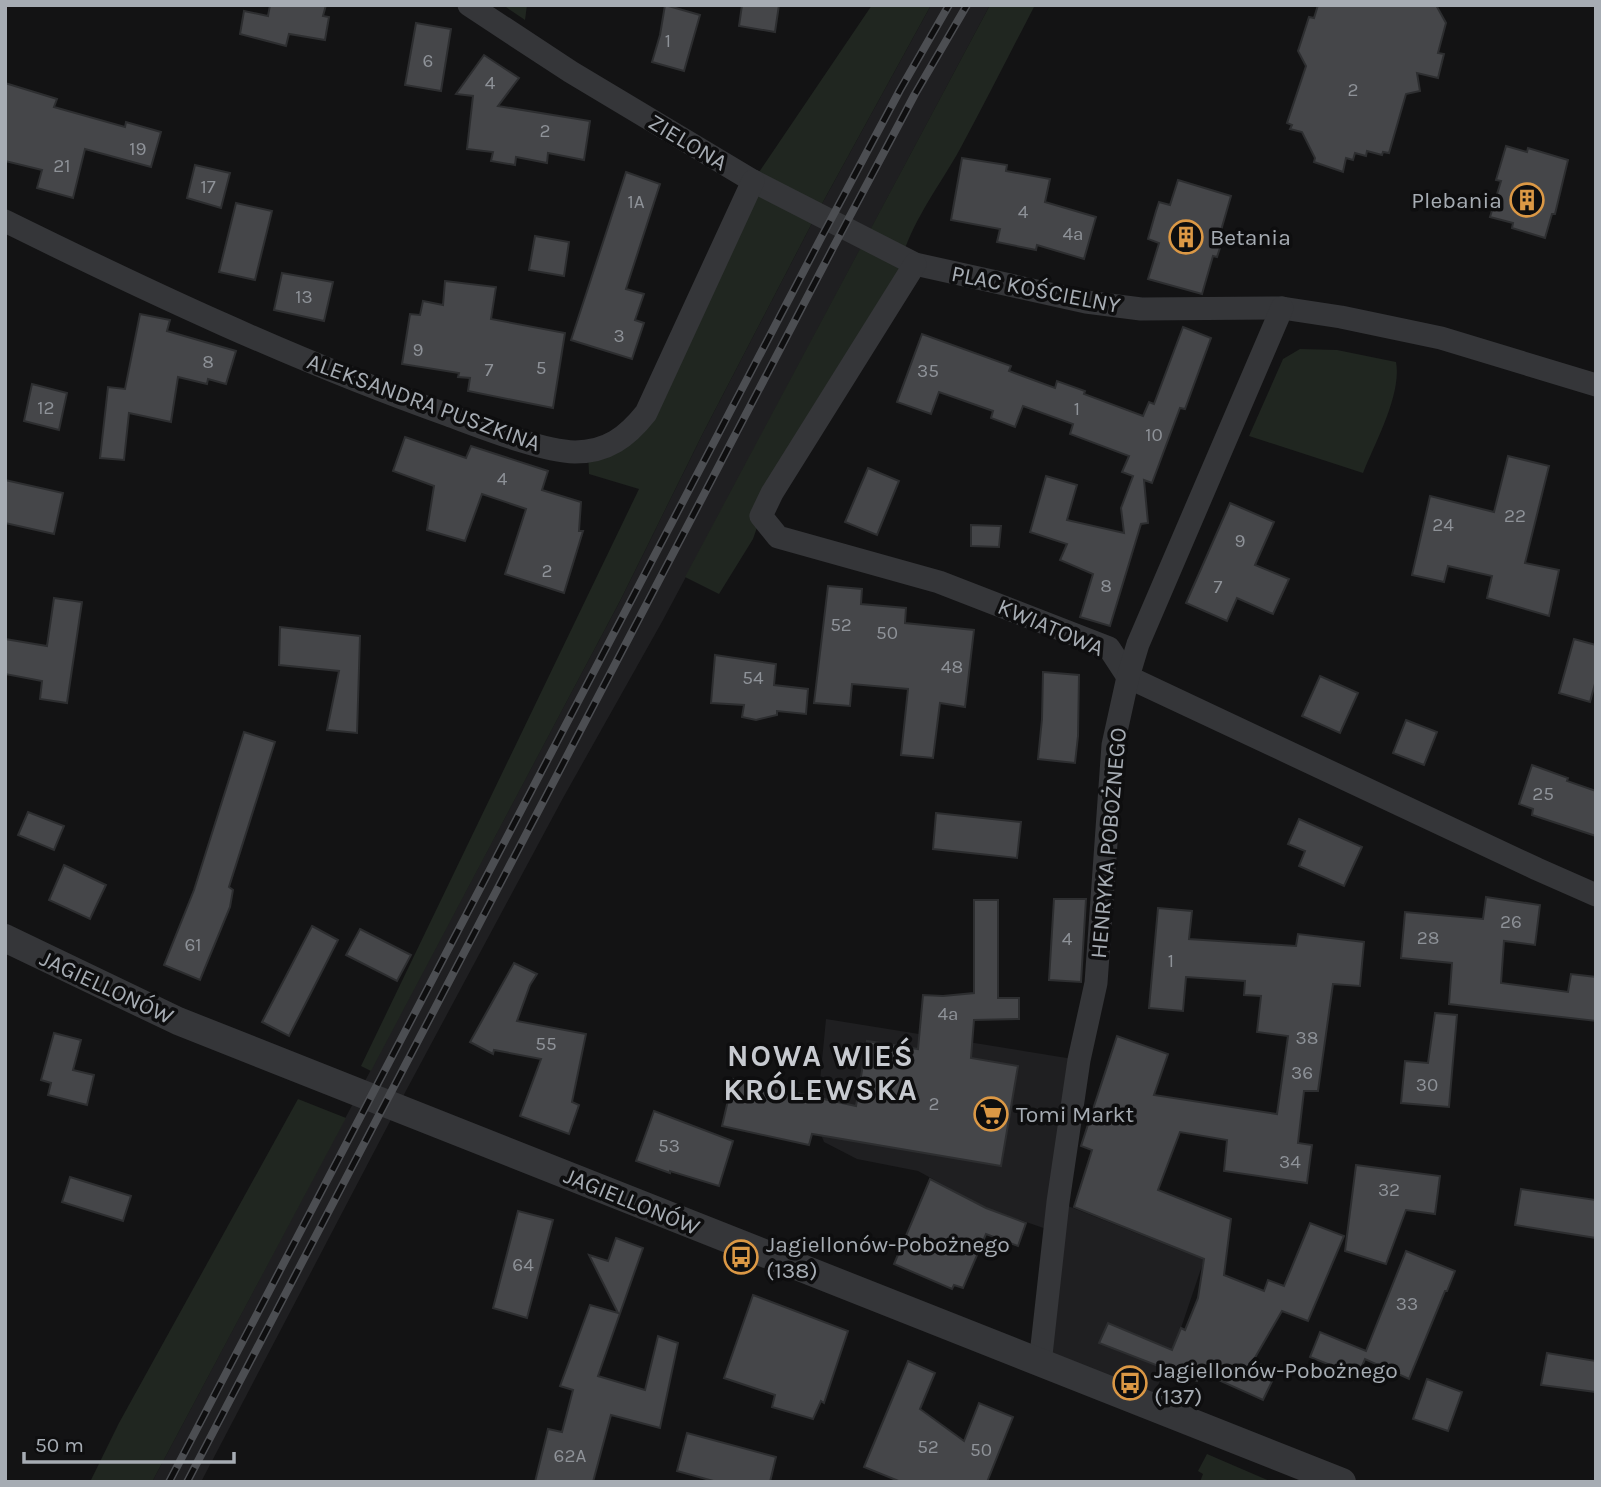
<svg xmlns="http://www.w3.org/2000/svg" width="1601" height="1487" font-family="Karla,sans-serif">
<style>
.built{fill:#1f1f21}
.green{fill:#202620}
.building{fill:#454649;stroke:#2d2e30;stroke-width:2}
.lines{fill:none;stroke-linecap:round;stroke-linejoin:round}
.minor{stroke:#353639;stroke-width:23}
.tertiary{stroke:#353639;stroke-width:28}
.rail-casing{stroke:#4c4e52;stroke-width:8}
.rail{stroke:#0e0e0f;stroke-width:5;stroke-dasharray:16;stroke-linecap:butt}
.labels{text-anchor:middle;stroke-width:7;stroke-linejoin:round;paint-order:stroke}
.number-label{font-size:19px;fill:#8e9298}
.street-label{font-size:23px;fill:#a6acb3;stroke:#0e0e0f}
.poi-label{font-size:23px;fill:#a6acb3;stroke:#0e0e0f;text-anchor:start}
.district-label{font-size:30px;font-weight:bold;letter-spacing:2px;fill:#c7cad0;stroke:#0e0e0f}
</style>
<rect width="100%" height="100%" fill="#131314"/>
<!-- built -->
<g class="built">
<path d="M931 5H990L663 620 563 798 408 1087 201 1482H152L621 599 703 433 824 200Z"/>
<path d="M826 1019 1079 1060 1058 1202 1204 1260 1181 1328 1150 1406 1040 1364 1055 1232 986 1208 918 1171 857 1159 824 1142 816 1122Z"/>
</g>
<!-- green -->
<g class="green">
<path d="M503 5H527L525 20Z"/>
<path d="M872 5H931L824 200 703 433 621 599 371 1071 361 1066 639 489 589 474 588 451 632 430 753 181Z"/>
<path d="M990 5H1035C1010 53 986 101 960 149 940 185 915 217 902 257L915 264 761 516 753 539 719 594 685 577Z"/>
<path d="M1300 349 1337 350 1396 362C1402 394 1375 443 1363 473L1249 436 1283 359Z"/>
<path d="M298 1099 346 1118 152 1482H90L119 1423Z"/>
<path d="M1207 1454 1272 1482H1200L1203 1474 1198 1471Z"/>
</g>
<!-- building -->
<g class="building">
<path d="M270 5H326L323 16 329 17 325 40 289 34 286 46 240 34 244 11 268 16Z"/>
<path d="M665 5 700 15 684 71 652 62 660 35Z"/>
<path d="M742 5H779L775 32 739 26Z"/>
<path d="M1318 5H1436L1446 23 1438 53 1444 54 1438 78 1417 73 1420 91 1406 94 1389 153 1383 152 1382 155 1367 151 1366 156 1355 153 1353 160 1346 158 1343 172 1314 162 1315 158 1302 132 1290 129 1292 125 1287 123 1306 66 1298 51 1309 17 1314 18Z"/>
<path d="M416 23 451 29 441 91 405 85Z"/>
<path d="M484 55 519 78 498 106 590 121 584 160 548 153 547 163 516 157 515 165 491 161 493 152 467 149 473 96 456 94Z"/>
<path d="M5 83 57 99 54 107 125 127 126 122 161 132 151 167 85 149 73 198 37 188 42 170 5 161Z"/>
<path d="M1506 146 1527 152 1528 148 1568 160 1555 214H1552L1545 238 1512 228 1513 223 1490 217 1501 181 1496 180Z"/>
<path d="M962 158 1007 165 1006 171 1050 179 1045 202 1096 217 1084 259 1037 245 1036 250 997 242 1000 229 951 220Z"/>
<path d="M195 165 230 173 221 208 187 198Z"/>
<path d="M626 172 660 184 626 289 644 294 635 320 644 323 632 359 571 340Z"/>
<path d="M1178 180 1231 196 1220 234 1224 236 1217 257 1213 256 1202 294 1148 279 1159 243 1148 239 1156 211 1159 202 1170 205Z"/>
<path d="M236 203 272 211 255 280 219 272Z"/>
<path d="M535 236 569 242 564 276 529 270Z"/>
<path d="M282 273 333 282 324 321 274 310Z"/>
<path d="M445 281 496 287 491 319 565 333 553 408 468 391 470 378 458 377 459 373 402 364 410 314 420 315 423 301 443 305Z"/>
<path d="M140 314 170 320 167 331 236 351 226 384 208 379 207 384 178 377 171 422 129 413 124 460 100 458 108 387 125 389Z"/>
<path d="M1183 327 1211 338 1185 409 1180 408 1152 483 1144 480 1148 523 1141 524 1110 626 1080 617 1093 574 1060 560 1067 544 1030 532 1046 476 1077 485 1067 520 1124 533 1121 508 1133 476 1122 472 1129 456 1070 434 1073 424 1023 406 1015 427 991 418 993 411 939 392 931 414 897 402 922 334 1011 366 1009 371 1055 388 1057 381 1085 391 1084 394 1143 416 1149 402 1154 404Z"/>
<path d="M32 384 67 393 59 430 24 421Z"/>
<path d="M405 437 466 458 471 446 548 471 542 490 581 502 579 531H583L564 593 505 574 526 509 482 494 465 541 427 530 434 486 393 471Z"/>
<path d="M1508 456 1549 466 1525 563 1559 570 1549 616 1487 598 1492 576 1448 566 1444 582 1412 575 1430 496 1494 512Z"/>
<path d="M868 468 899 481 877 535 845 522Z"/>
<path d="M5 480 63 493 54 534 5 523Z"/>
<path d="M1230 503 1274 522 1255 565 1289 579 1273 614 1237 598 1227 621 1186 603Z"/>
<path d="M971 525 1001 526 999 547 971 546Z"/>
<path d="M828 586 862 589 861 604 906 608 905 623 974 630 965 707 940 703 933 758 901 755 908 689 852 684 850 706 814 703Z"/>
<path d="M54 598 82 602 67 703 40 699 42 681 5 674V639L47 646Z"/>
<path d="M280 627 360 636 357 733 327 730 339 671 279 665Z"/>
<path d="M1574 639 1596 645V680L1590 702 1559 693Z"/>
<path d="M715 655 776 664 774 685 808 689 806 714 777 711V715L756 720 742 717 744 705 711 703Z"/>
<path d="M1043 672 1079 675 1078 736 1075 763 1038 759 1042 719Z"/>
<path d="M1320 676 1358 693 1340 733 1302 716Z"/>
<path d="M1406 720 1437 732 1424 765 1393 753Z"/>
<path d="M244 732 275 742 229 887 233 890 230 907 200 980 164 965 194 890Z"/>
<path d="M1532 765 1568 778 1567 781 1596 791V836L1532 815 1533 809 1519 804Z"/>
<path d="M28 812 64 826 54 850 18 835Z"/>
<path d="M936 813 1021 822 1017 858 933 849Z"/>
<path d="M1299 819 1362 847 1344 886 1299 866 1305 851 1288 844Z"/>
<path d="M64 865 106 885 90 919 49 900Z"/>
<path d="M1486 897 1540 905 1535 945 1504 941 1501 983 1568 992 1571 974 1596 977V1021L1449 1004 1452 963 1401 958 1405 912 1483 919Z"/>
<path d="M1054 899H1086L1081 982 1049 980Z"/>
<path d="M974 900H998V998H1019V1019L974 1020 971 1058 1018 1066 1001 1166 812 1134 809 1145 722 1126 733 1079 856 1106 867 1041 918 1049 923 995 943 996 974 993Z"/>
<path d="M1158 908 1192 911 1189 939 1296 946 1298 934 1364 942 1360 986 1333 984 1318 1091H1304L1298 1143 1312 1145 1307 1183 1224 1171 1227 1140 1180 1132 1158 1190 1231 1219 1224 1275 1264 1291 1268 1280 1284 1286 1310 1223 1344 1236 1308 1321 1282 1311 1253 1361 1277 1371 1263 1400 1201 1372 1197 1381 1099 1343 1108 1323 1172 1350 1181 1328 1185 1330 1198 1298 1204 1259 1074 1207 1092 1150 1081 1146 1117 1036 1168 1054 1154 1095 1277 1114 1288 1036 1257 1032 1261 996 1244 995 1245 981 1186 977 1183 1011 1149 1008Z"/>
<path d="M312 926 338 940 289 1036 262 1022Z"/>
<path d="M360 929 411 955 397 981 346 955Z"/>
<path d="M514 963 537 974 530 985 517 1021 586 1034 572 1102 579 1105 569 1134 520 1116 541 1059 494 1050 493 1054 470 1042Z"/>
<path d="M1435 1013 1457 1015 1449 1107 1401 1103 1405 1061 1428 1063Z"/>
<path d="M54 1033 81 1040 73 1070 94 1075 87 1105 48 1095 51 1083 41 1080Z"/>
<path d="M654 1111 733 1141 719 1186 670 1171V1173L636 1161Z"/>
<path d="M1356 1165 1440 1176 1435 1214 1406 1210 1386 1264 1345 1251Z"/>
<path d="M70 1177 131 1196 123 1221 62 1202Z"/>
<path d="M930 1179 986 1208 1026 1223 1018 1246 986 1234 963 1288 954 1285 952 1289 894 1264Z"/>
<path d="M1521 1189 1596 1200V1238L1515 1225Z"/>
<path d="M518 1211 553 1220 527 1318 493 1308Z"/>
<path d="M616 1238 643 1248 598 1376 645 1390 658 1336 678 1343 660 1428 611 1415 593 1482H535L548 1429 562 1432 573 1390 560 1386 590 1305 618 1313 589 1255 608 1261Z"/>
<path d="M1406 1251 1455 1271 1447 1291H1445L1409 1379 1365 1359 1358 1376 1310 1357 1320 1332 1366 1351Z"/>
<path d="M753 1295 848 1331 824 1403 821 1401 813 1419 772 1407 775 1395 724 1378Z"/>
<path d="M1547 1353 1596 1361V1392L1541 1385Z"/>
<path d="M908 1361 935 1373 920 1409 964 1441 979 1403 1013 1417 987 1482H901L864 1467Z"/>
<path d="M1427 1379 1462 1392 1448 1431 1413 1419Z"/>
<path d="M687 1433 776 1457 770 1482H717L677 1471Z"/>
</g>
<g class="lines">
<!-- minor -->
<g class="minor">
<path d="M469 5 571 72 753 181 915 264 1086 302 1141 309 1282 308 1341 317 1441 338 1596 385"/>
<path d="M5 221C149 292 296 361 448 415 481 427 541 451 575 452 607 452 627 437 646 413L753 181"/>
<path d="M915 264 772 493 761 516 778 537 939 582 1109 648 1128 677 1537 869 1596 895"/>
<path d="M1040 1364 1058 1202 1079 1060 1096 983 1113 745 1128 677 1138 644 1282 308"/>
</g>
<!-- tertiary -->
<path class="tertiary" d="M5 938 178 1021 1342 1482"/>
<defs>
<g id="rail">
<path d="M169 1482 821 238 900 90 949 5"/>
<path d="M187 1482 834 246 915 94 967 5"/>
</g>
</defs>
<!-- rail casing -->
<use href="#rail" class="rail-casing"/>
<!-- rail -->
<use href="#rail" class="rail"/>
</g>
<!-- icons -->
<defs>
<symbol id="building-ring" viewBox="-11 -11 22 22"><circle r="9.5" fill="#0e0e0f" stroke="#db9845" stroke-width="1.5"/><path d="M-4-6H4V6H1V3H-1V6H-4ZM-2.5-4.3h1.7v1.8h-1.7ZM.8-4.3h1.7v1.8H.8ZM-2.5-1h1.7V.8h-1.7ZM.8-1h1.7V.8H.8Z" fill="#db9845"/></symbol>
<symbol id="supermarket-ring" viewBox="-11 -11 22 22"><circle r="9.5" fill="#0e0e0f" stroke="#db9845" stroke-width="1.5"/><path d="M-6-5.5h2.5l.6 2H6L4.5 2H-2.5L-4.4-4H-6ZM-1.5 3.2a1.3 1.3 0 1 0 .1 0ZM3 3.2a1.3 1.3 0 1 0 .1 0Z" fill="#db9845"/></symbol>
<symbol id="bus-ring" viewBox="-11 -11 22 22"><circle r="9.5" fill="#0e0e0f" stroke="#db9845" stroke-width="1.5"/><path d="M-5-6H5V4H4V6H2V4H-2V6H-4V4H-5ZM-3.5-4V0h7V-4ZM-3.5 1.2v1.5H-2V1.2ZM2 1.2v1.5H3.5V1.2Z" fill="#db9845"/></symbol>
</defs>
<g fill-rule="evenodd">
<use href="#building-ring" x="1508" y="181" width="38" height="38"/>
<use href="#building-ring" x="1167" y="218" width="38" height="38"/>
<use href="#supermarket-ring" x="972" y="1095" width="38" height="38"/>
<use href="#bus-ring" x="722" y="1238" width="38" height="38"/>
<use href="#bus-ring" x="1111" y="1364" width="38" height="38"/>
</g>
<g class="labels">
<!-- number labels -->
<g class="number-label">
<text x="668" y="47">1</text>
<text x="428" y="67">6</text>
<text x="490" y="89">4</text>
<text x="1353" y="96">2</text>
<text x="545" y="137">2</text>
<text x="138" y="155">19</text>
<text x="62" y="172">21</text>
<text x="208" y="193">17</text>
<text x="636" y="208">1A</text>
<text x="1023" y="218">4</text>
<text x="1073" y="240">4a</text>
<text x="304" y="303">13</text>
<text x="619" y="342">3</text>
<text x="418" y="356">9</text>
<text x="208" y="368">8</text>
<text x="541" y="374">5</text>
<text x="489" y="376">7</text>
<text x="928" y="377">35</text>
<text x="46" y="414">12</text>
<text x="1077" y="415">1</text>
<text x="1154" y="441">10</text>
<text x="502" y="485">4</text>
<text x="1515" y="522">22</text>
<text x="1443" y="531">24</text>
<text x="1240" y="547">9</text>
<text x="547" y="577">2</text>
<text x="1106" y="592">8</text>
<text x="1218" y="593">7</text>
<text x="841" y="631">52</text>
<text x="887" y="639">50</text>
<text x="952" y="673">48</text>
<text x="753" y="684">54</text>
<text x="1543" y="800">25</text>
<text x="1511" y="928">26</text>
<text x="1428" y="944">28</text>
<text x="1067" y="945">4</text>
<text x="193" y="951">61</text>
<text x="1171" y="967">1</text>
<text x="948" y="1020">4a</text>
<text x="1307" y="1044">38</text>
<text x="546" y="1050">55</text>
<text x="1302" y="1079">36</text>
<text x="1427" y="1091">30</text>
<text x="934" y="1110">2</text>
<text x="669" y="1152">53</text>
<text x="1290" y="1168">34</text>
<text x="1389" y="1196">32</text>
<text x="523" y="1271">64</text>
<text x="1407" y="1310">33</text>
<text x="928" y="1453">52</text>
<text x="981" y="1456">50</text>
<text x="570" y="1462">62A</text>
</g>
<!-- street labels -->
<g class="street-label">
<text transform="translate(688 142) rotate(31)" y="8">ZIELONA</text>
<text transform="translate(1036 289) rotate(11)" y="8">PLAC KOŚCIELNY</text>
<text transform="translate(424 402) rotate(20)" y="8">ALEKSANDRA PUSZKINA</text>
<text transform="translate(1051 627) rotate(23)" y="8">KWIATOWA</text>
<text transform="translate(1108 843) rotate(-85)" y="8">HENRYKA POBOŻNEGO</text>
<text transform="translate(107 987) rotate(25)" y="8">JAGIELLONÓW</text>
<text transform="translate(632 1201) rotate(22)" y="8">JAGIELLONÓW</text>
</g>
<!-- poi labels -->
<g class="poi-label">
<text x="1502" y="208" text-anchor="end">Plebania</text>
<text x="1210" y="245">Betania</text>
<text x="1016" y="1122">Tomi Markt</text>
<text x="766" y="1252">Jagiellonów-Pobożnego<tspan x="766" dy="26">(138)</tspan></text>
<text x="1154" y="1378">Jagiellonów-Pobożnego<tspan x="1154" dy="26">(137)</tspan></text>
</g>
<!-- district labels -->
<g class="district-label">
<text x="821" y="1066">NOWA WIEŚ<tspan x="821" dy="34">KRÓLEWSKA</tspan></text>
</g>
</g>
<!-- border -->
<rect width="1601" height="1487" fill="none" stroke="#a6acb3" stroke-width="14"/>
<!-- scale -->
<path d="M24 1452v10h210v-10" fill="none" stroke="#a6acb3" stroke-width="3.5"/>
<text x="35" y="1452" font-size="21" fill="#a6acb3" stroke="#0e0e0f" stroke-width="5" paint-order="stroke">50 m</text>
</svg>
